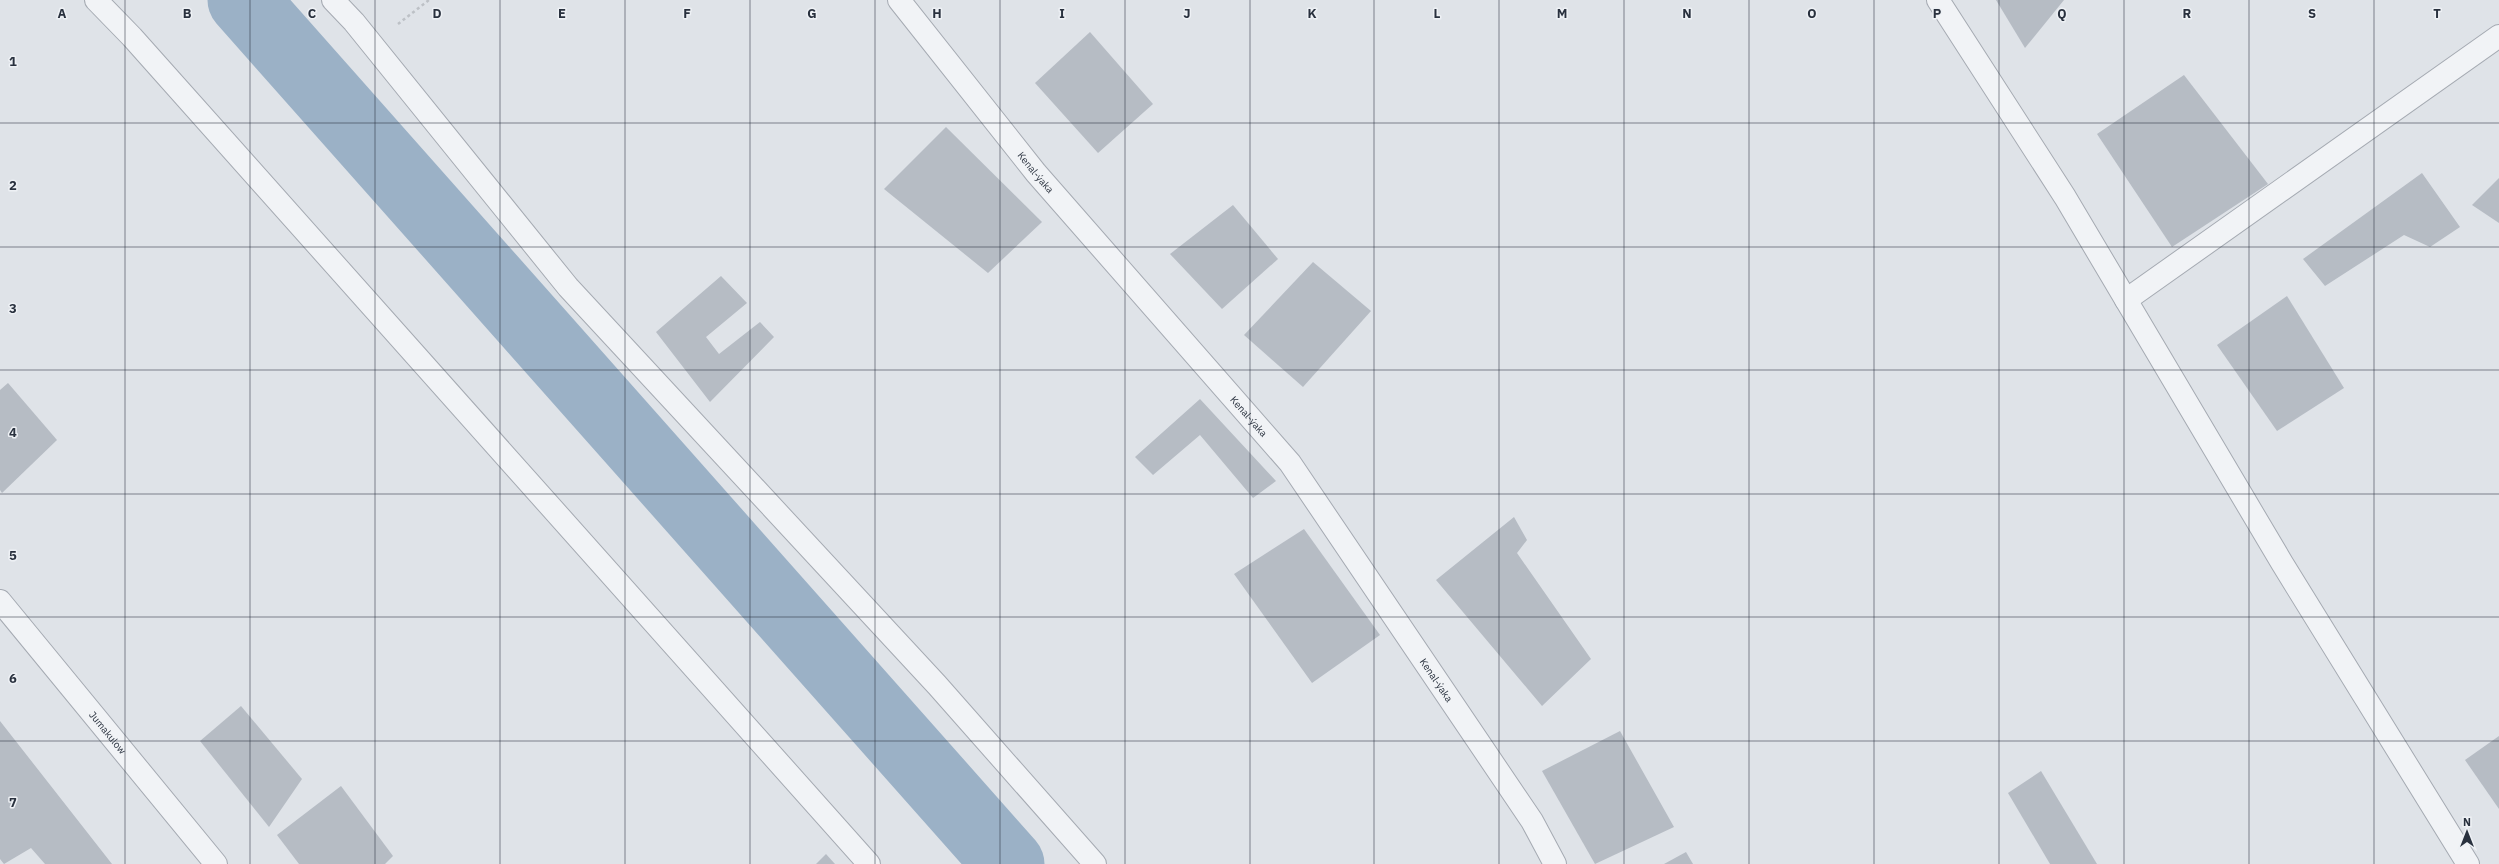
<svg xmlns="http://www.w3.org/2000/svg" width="2499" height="864" font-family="'IBM Plex Sans',sans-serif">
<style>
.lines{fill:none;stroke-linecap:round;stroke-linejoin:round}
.river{stroke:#9bb1c6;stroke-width:71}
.building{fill:#b6bcc4}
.street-casing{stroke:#a5aab2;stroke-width:24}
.path{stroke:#bdc1c6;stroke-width:2.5;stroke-dasharray:3 3;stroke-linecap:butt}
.street{stroke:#f1f3f6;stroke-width:22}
.grid{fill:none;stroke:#29313e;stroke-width:1;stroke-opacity:0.55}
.labels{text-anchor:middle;stroke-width:3;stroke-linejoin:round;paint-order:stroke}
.street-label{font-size:10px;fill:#29313e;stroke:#eef1f5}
.grid-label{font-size:13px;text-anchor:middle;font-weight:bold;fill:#29313e;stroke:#eef1f5;stroke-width:3;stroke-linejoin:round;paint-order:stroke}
</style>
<rect width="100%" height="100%" fill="#dfe3e8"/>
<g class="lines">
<!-- river -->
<path class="river" d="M243 0 1009 864"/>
</g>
<!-- building -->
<g class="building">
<path d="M1996 0H2064L2025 48Z"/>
<path d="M1090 32 1153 104 1098 153 1035 83Z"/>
<path d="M2184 75 2268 184 2172 247 2097 134Z"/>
<path d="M946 127 1042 222 988 273 884 189Z"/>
<path d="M2422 173 2460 227 2430 247 2404 235 2325 286 2303 259Z"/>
<path d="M2499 178V223L2472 205Z"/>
<path d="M1233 205 1278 259 1222 309 1170 254Z"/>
<path d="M1313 262 1371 311 1303 387 1244 335Z"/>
<path d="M721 276 747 303 706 337 719 354 760 322 774 337 710 402 656 332Z"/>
<path d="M2287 296 2344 388 2277 431 2217 345Z"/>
<path d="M8 383 57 440 2 493 0 490V390Z"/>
<path d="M1200 399 1276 481 1253 498 1200 435 1153 475 1135 457Z"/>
<path d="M1514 517 1527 540 1517 553 1591 659 1542 706 1436 580Z"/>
<path d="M1304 529 1380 635 1312 683 1234 574Z"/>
<path d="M241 706 302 779 269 827 200 741Z"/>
<path d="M0 721 112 864H45L31 848 4 864 0 859Z"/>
<path d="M1620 731 1674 827 1595 864 1542 771Z"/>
<path d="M2499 736V809L2465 760Z"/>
<path d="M2041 771 2097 864H2050L2008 793Z"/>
<path d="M341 786 393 856 385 864H299L277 835Z"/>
<path d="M1686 852 1693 864H1664Z"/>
<path d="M826 854 835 864H816Z"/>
</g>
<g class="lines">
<defs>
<g id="street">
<path d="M96 0 132 37 869 864"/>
<path d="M333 0 354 22 568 287 937 685 1095 864"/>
<path id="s1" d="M899 0 1036 173 1290 463 1532 821 1555 864"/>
<path d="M1938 0 2065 197 2282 563 2468 864"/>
<path d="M2126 300 2499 36"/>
<path id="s2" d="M0 601 216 864"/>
</g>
</defs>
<!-- street casing -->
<use href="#street" class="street-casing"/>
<!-- path -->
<path class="path" d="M398 24 429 0"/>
<!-- street -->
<use href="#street" class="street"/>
</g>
<!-- grid -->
<path class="grid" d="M125 0V864M250 0V864M375 0V864M500 0V864M625 0V864M750 0V864M875 0V864M1000 0V864M1125 0V864M1250 0V864M1374 0V864M1499 0V864M1624 0V864M1749 0V864M1874 0V864M1999 0V864M2124 0V864M2249 0V864M2374 0V864M0 123H2499M0 247H2499M0 370H2499M0 494H2499M0 617H2499M0 741H2499"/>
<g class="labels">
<!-- street labels -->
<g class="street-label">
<text dy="4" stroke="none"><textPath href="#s1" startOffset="220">Kenal-ýaka</textPath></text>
<text dy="4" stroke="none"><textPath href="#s1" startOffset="544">Kenal-ýaka</textPath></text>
<text dy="4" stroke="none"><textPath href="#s1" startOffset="868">Kenal-ýaka</textPath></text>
<text dy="4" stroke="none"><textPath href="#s2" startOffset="170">Jumakulow</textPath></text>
</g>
</g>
<g class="grid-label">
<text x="62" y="18">A</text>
<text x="187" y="18">B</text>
<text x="312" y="18">C</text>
<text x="437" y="18">D</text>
<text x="562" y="18">E</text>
<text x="687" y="18">F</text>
<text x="812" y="18">G</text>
<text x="937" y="18">H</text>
<text x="1062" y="18">I</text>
<text x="1187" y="18">J</text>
<text x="1312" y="18">K</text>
<text x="1437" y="18">L</text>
<text x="1562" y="18">M</text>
<text x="1687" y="18">N</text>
<text x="1812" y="18">O</text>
<text x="1937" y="18">P</text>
<text x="2062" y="18">Q</text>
<text x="2187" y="18">R</text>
<text x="2312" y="18">S</text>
<text x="2437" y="18">T</text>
<text x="13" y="66">1</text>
<text x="13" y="190">2</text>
<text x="13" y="313">3</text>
<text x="13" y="437">4</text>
<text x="13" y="560">5</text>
<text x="13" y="683">6</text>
<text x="13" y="807">7</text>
</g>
<!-- north arrow -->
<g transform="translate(2467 832)" stroke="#eef1f5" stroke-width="3" paint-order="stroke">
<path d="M0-3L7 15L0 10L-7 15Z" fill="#29313e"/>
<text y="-6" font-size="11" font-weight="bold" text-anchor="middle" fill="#29313e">N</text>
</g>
</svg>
